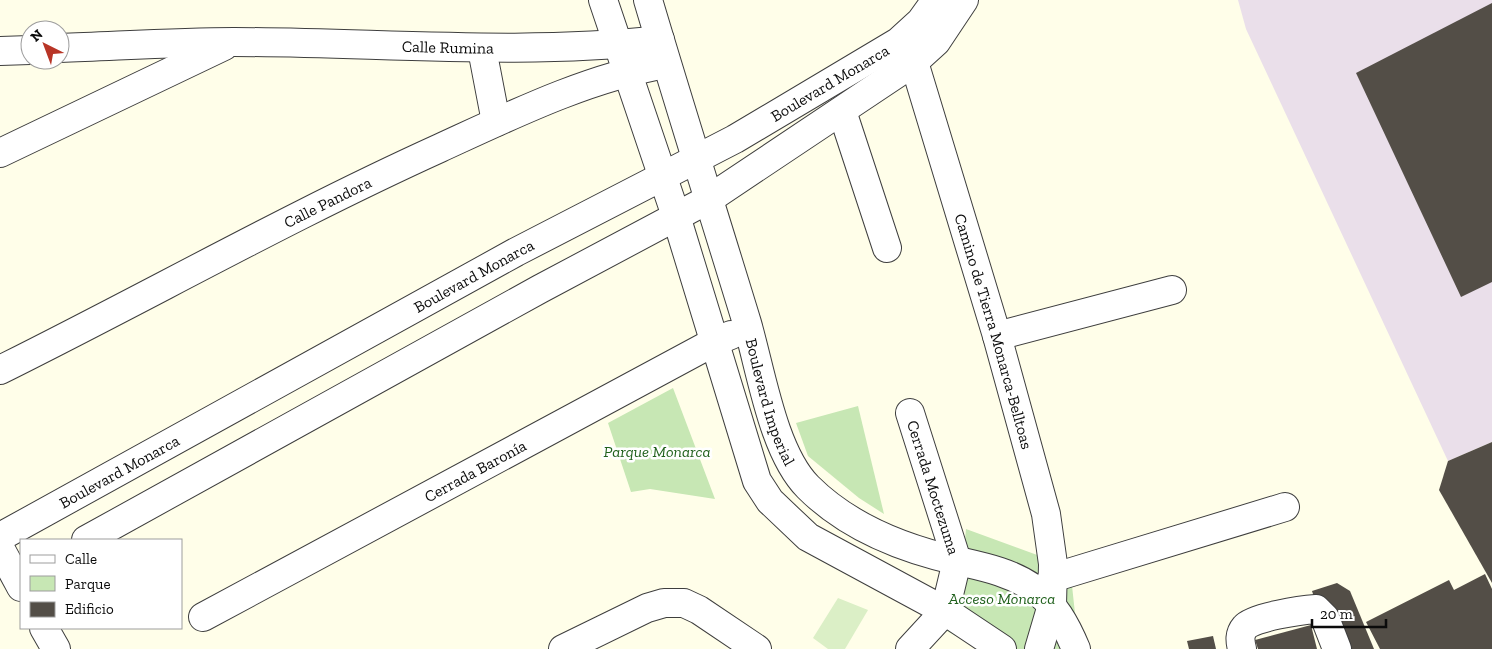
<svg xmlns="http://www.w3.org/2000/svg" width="1492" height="649" font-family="'Zilla Slab',serif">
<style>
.industrial{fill:#eadfea}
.green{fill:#c7e7b4}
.pitch{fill:#dbefc6}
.building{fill:#534e47}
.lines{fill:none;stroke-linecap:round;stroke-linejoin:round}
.minor-casing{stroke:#3e3e3e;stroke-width:30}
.minor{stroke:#fff;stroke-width:28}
.labels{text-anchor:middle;stroke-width:5;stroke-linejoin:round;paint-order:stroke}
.street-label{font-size:16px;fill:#0b0b0b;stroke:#fff}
.park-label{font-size:16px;font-style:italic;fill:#21611d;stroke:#fff}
</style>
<rect width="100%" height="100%" fill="#fffee9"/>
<!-- industrial -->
<path class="industrial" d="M1238 0H1492V442L1448 461 1246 29Z"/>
<!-- green -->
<g class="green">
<path d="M673 388 715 499 650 489 631 492 608 423Z"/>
<path d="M858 406 884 514 859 498 808 456 796 423Z"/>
<path d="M966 529 1070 567 1077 632 1069 649H979L931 622 963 560Z"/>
</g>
<!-- pitch -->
<path class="pitch" d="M838 598 868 610 845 649H828L813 638Z"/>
<!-- building -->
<g class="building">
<path d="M1492 3V282L1461 297 1356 73Z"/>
<path d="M1492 442V583L1439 490 1448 461Z"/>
<path d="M1485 574 1492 589V649H1380L1366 622 1449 580 1454 590Z"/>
<path d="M1337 583 1350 591 1374 649H1343L1314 597 1312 591Z"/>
<path d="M1311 625 1317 649H1258L1255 640Z"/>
<path d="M1213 636 1216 649H1189L1187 641Z"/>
</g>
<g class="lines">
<defs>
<g id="minor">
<path d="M603 0 676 216 757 481 770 501 808 537 945 611 1002 649"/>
<path id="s1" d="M648 0C680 108 714 215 747 323 761 371 773 452 808 487 848 527 904 549 958 561 984 567 1010 572 1033 588 1054 603 1066 625 1076 649"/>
<path id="s2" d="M60 48C118 46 176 42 234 42 376 42 518 56 660 40"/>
<path d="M482 49 496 122"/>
<path d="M0 51 30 50"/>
<path id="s3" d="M914 62 997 336 1046 514 1053 564 1052 605 1039 649"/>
<path d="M842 111 887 248"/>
<path d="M0 153 224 46"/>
<path d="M997 336 1172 290"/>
<path id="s4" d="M0 370C147 297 290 216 440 148 512 115 587 78 666 64"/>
<path id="s5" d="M910 413 957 561 945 611 910 649"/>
<path id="s6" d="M0 537 516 252 735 139 898 42 921 21 936 0"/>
<path d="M86 540 540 289 709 199 914 62 936 42 964 0"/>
<path d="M0 548 21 587"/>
<path d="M1052 578 1285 507"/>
<path id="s7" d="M203 617 714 342 731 335"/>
<path d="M44 628 56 649"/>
<path d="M563 649 647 608 664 603H684L699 610 757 649"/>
<path d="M1242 649C1240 641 1239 634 1245 627 1253 617 1302 610 1316 609L1325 618 1337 649"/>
</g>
</defs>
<!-- minor casing -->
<use href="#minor" class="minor-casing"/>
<!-- minor -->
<use href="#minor" class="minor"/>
</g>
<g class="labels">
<!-- street labels -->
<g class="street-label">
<text dy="6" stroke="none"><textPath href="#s2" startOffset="388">Calle Rumina</textPath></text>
<text dy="6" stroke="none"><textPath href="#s6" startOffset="946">Boulevard Monarca</textPath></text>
<text dy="6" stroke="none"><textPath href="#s4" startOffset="368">Calle Pandora</textPath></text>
<text dy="6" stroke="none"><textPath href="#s6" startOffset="541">Boulevard Monarca</textPath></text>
<text dy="6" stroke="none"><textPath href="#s3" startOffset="281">Camino de Tierra Monarca-Belltoas</textPath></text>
<text dy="6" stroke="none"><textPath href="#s1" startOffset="420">Boulevard Imperial</textPath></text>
<text dy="6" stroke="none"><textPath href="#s6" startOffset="136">Boulevard Monarca</textPath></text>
<text dy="6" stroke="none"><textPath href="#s7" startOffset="309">Cerrada Baronía</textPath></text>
<text dy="6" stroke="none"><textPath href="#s5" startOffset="78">Cerrada Moctezuma</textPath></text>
</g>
<!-- park labels -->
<g class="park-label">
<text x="657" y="457">Parque Monarca</text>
<text x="1002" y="604">Acceso Monarca</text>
</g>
</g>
<!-- legend -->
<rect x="20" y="539" width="162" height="90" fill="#ffffff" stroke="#9d9d9d"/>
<rect x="30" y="555" width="25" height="8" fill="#ffffff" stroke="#9d9d9d"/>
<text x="65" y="564" font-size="15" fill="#0b0b0b">Calle</text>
<rect x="30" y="576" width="25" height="15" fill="#c7e7b4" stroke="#9d9d9d"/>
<text x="65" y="589" font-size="15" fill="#0b0b0b">Parque</text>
<rect x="30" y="602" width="25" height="15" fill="#534e47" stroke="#9d9d9d"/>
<text x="65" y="614" font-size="15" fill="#0b0b0b">Edificio</text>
<!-- north arrow -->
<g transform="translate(45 45) rotate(318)"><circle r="24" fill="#ffffff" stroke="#9d9d9d"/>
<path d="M0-4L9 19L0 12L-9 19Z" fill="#b83526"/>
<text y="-8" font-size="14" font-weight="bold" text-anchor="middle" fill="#0b0b0b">N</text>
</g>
<!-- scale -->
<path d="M1312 619v8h74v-8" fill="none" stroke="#0b0b0b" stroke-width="2.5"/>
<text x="1320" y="619" font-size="15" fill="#0b0b0b" stroke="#ffffff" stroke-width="4" paint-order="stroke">20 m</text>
</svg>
